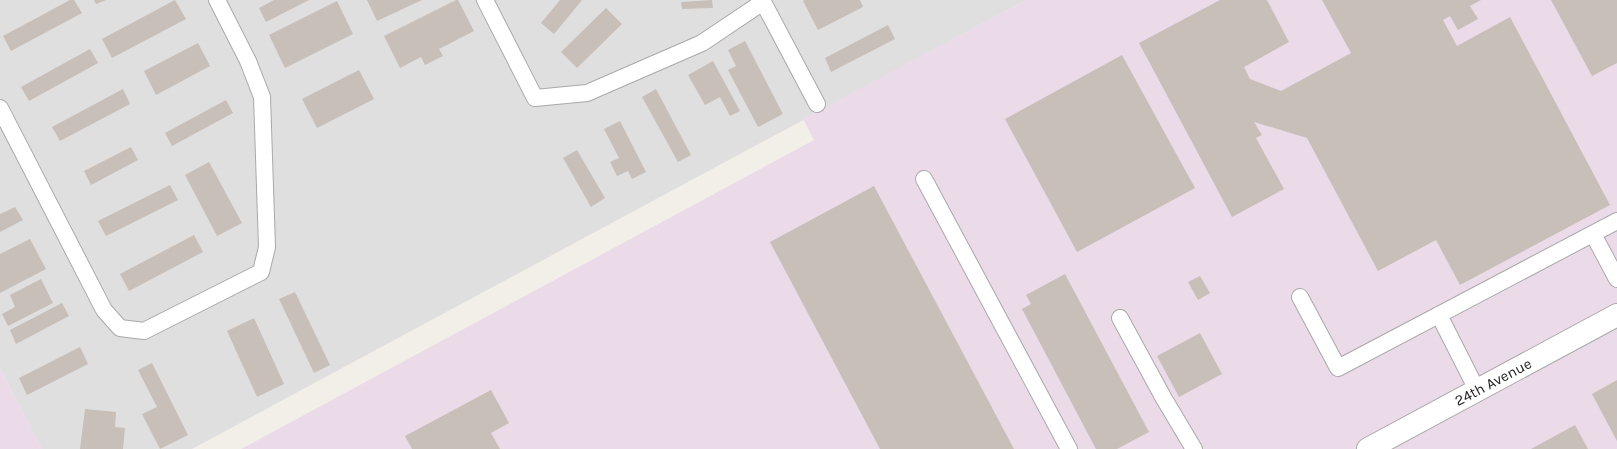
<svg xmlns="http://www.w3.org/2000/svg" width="1617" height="449" font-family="Karla,sans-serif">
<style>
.residential{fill:#e0dfdf}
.industrial{fill:#ebdbe8}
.building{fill:#c7bfb8}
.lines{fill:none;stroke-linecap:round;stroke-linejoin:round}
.lane-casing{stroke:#a9a9a9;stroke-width:18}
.street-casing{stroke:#a9a9a9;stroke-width:24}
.lane{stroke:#fff;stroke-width:16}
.street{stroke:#fff;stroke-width:22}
.labels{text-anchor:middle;stroke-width:4;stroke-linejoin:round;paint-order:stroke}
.street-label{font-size:15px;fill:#222;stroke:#fff}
</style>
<rect width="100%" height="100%" fill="#f2efe9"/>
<!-- residential -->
<path class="residential" d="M0 0H1026L192 449H42L0 368Z"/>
<!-- industrial -->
<g class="industrial">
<path d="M1026 0H1617V449H241L814 140 803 119Z"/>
<path d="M0 368 42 449H0Z"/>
</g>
<!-- building -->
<g class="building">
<path d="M70 0H74L82 13 11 51 3 36Z"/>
<path d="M94 0H106L96 4Z"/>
<path d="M175 0 186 19 112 58 102 39Z"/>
<path d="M274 0H309L266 22 259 8Z"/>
<path d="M367 0H422L377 21Z"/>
<path d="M456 0H458L474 31 439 49 443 56 425 65 421 57 400 68 384 36Z"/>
<path d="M560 0H582L554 34 541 23Z"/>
<path d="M712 0 713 8 682 9 681 2Z"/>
<path d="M804 0H860L863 7 818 30 803 1Z"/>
<path d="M1220 0H1267L1289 42 1244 67 1250 79 1281 91 1351 53 1322 0H1481L1470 6 1478 19 1458 30 1450 16 1443 20 1457 46 1510 17 1610 205 1460 285 1436 240 1378 271 1307 138 1254 122 1262 135 1256 138 1284 189 1232 217 1139 43Z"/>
<path d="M1551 0H1617V63L1592 76Z"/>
<path d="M337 1 353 34 285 68 269 35Z"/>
<path d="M606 8 622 24 577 68 561 52Z"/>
<path d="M888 25 895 39 831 72 825 58Z"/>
<path d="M745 41 783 114 758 127 728 70 736 66 728 50Z"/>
<path d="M198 43 210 66 156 95 144 71Z"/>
<path d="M90 49 98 63 29 101 21 87Z"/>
<path d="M1122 55 1195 188 1077 252 1005 119Z"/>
<path d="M713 61 740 111 730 116 720 97 705 105 688 75Z"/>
<path d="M359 70 374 99 317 128 302 99Z"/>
<path d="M123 89 130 104 60 141 52 127Z"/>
<path d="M656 89 691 155 678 162 642 97Z"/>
<path d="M226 100 233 113 172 146 165 133Z"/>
<path d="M620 121 646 172 632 179 628 171 617 176 610 162 619 158 604 129Z"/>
<path d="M131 147 138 160 91 185 84 171Z"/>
<path d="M577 150 605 198 591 207 563 158Z"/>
<path d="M209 162 242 223 217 236 185 175Z"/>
<path d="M170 185 178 200 106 236 98 221Z"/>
<path d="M874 186 1014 449H880L770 242Z"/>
<path d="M15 207 23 220 0 232V214Z"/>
<path d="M194 235 203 252 129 291 120 274Z"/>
<path d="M30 239 46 269 0 293V254Z"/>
<path d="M1065 274 1149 432 1117 449H1096L1022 309 1031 304 1026 295Z"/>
<path d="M1200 276 1210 293 1198 300 1188 282Z"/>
<path d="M41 279 53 303 8 326 2 314 15 307 10 295Z"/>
<path d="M295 292 330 365 314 373 279 299Z"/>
<path d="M62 303 69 316 16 344 10 330Z"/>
<path d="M254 318 284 384 257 397 227 331Z"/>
<path d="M1200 333 1222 374 1179 397 1157 356Z"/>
<path d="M80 347 88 364 27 395 19 378Z"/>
<path d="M152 363 188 435 160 449 142 414 157 407 138 370Z"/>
<path d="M1617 380V441L1592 394Z"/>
<path d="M491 390 509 423 491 433 500 449H412L405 436Z"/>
<path d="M85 409 116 412 115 427 125 428 123 449H80Z"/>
<path d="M1575 425 1588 449H1531Z"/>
</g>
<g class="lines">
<defs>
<g id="lane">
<path d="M485 0 535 98 587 93 702 43 763 2"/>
<path d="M762 0 817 104"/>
<path d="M0 108 104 310 120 328 144 331 261 272 267 247 262 97 248 61 217 0"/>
<path d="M924 179 1069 449"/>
<path d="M1593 234 1617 279"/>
<path d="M1300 297 1338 368 1617 221"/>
<path d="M1439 315 1477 390"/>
<path d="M1120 318 1163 397 1194 449"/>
</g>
<path id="street" d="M1368 449 1617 315"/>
</defs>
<!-- lane casing -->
<use href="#lane" class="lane-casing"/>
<!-- street casing -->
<use href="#street" class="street-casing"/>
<!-- lane -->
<use href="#lane" class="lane"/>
<!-- street -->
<use href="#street" class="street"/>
</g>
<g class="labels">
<!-- street labels -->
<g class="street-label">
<text transform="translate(1493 382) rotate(-28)" y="5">24th Avenue</text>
</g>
</g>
</svg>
